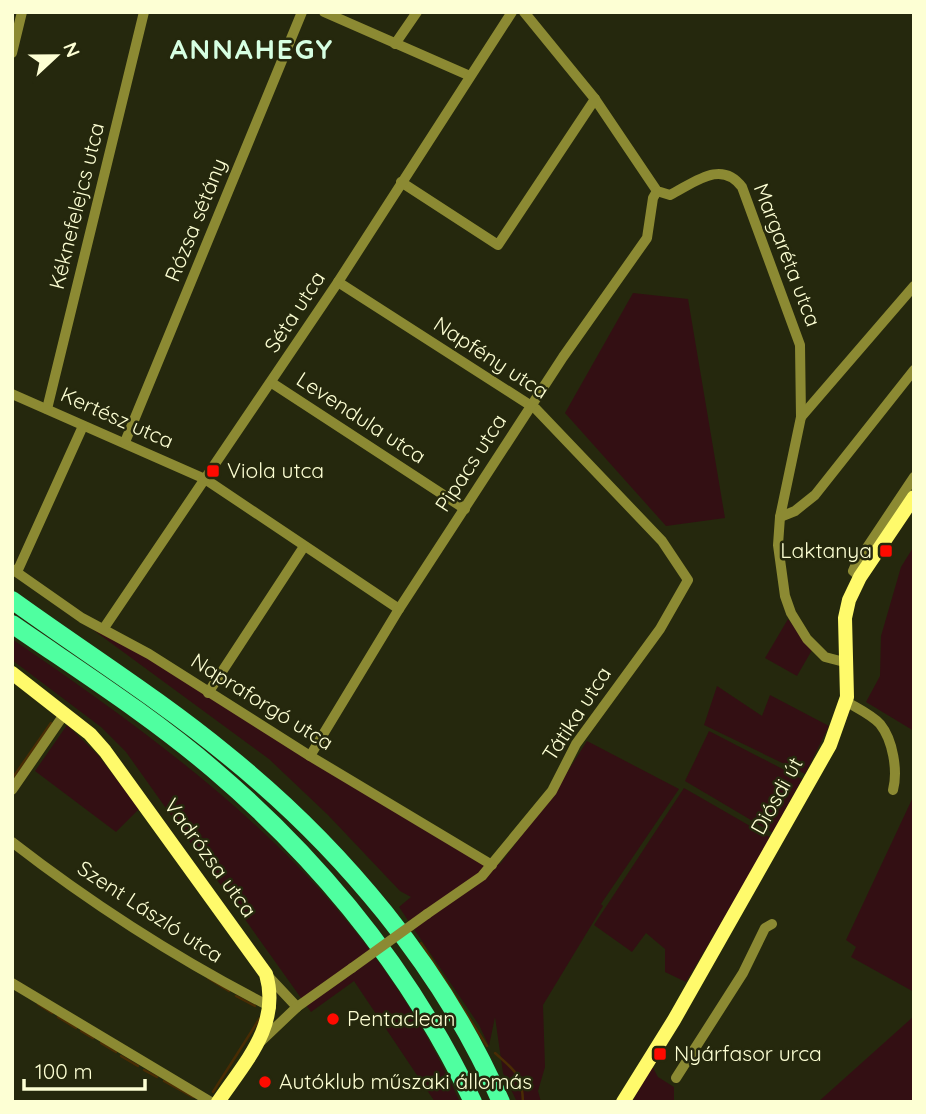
<svg xmlns="http://www.w3.org/2000/svg" width="926" height="1114" font-family="Quicksand,sans-serif">
<style>
.green{fill:#330f13}
.lines{fill:none;stroke-linecap:round;stroke-linejoin:round}
.stream{stroke:#492c04;stroke-width:2.5}
.street{stroke:#8c8a33;stroke-width:10}
.secondary{stroke:#fffa6b;stroke-width:14}
.highway{stroke:#4fffa0;stroke-width:18}
.street-bridge{stroke:#8c8a33;stroke-width:10}
.poi-dot{fill:#ff0a00;stroke:#25280d;stroke-width:2.5}
.labels{text-anchor:middle;stroke-width:5;stroke-linejoin:round;paint-order:stroke}
.street-label{font-size:21px;fill:#fdffd4;stroke:#25280d}
.poi-label{font-size:21px;fill:#fdffd4;stroke:#25280d;text-anchor:start}
.district-label{font-size:28px;font-weight:bold;letter-spacing:2px;fill:#d6ffe2;stroke:#25280d}
</style>
<rect width="100%" height="100%" fill="#25280d"/>
<!-- green -->
<g class="green">
<path d="M633 293 688 299 725 518 666 526 565 413Z"/>
<path d="M914 546V731L866 702 880 676 881 636 901 567Z"/>
<path d="M788 619 812 650 797 676 765 658Z"/>
<path d="M92 629 102 630 477 861 500 864 554 793 587 741 679 789 601 904 603 906 543 1005 545 1067 538 1091 541 1102H517L503 1073 495 1017 489 1046 479 1025 399 907 411 897 400 891 328 815 269 759Z"/>
<path d="M12 639C199 767 363 889 460 1102H435L354 981 311 1012 126 752 101 727 12 660Z"/>
<path d="M717 686 762 716 770 695 829 726 805 774 704 725Z"/>
<path d="M67 725 98 755 139 809 116 832 35 771Z"/>
<path d="M709 731 802 779 773 833 685 781Z"/>
<path d="M684 788 771 838 686 982 665 972V949L646 933 632 952 594 925Z"/>
<path d="M914 795V992L851 957 856 947 846 940Z"/>
<path d="M914 1016V1102H818Z"/>
<path d="M652 1066 658 1077 674 1087V1102H632Z"/>
</g>
<g class="lines">
<!-- stream -->
<g class="stream">
<path d="M12 779 51 723"/>
<path d="M421 943 487 1046"/>
<path d="M208 978 229 991"/>
<path d="M236 996 255 1006"/>
<path d="M38 1004 52 1013"/>
<path d="M58 1017 76 1028"/>
<path d="M81 1031 93 1038"/>
<path d="M101 1043 116 1052"/>
<path d="M495 1053C516 1072 522 1074 523 1102"/>
<path d="M121 1056 138 1066"/>
<path d="M144 1070 157 1077"/>
<path d="M164 1081 193 1097"/>
<path d="M213 1092 260 1018"/>
</g>
<!-- street -->
<g class="street">
<path d="M324 12 470 76"/>
<path d="M524 12 595 99 657 191 670 195C694 183 721 159 742 187L800 345 801 417 780 517 778 545 785 596 791 613 807 639 825 657 848 663"/>
<path d="M395 44 417 12"/>
<path d="M12 53 22 12"/>
<path d="M401 182 498 245 595 99"/>
<path d="M338 282 536 409 662 541 688 580 660 629 576 744 552 791 482 876 427 914"/>
<path d="M272 383 465 509"/>
<path d="M12 394 205 479 399 609"/>
<path d="M47 409 144 12"/>
<path d="M801 417 914 286"/>
<path d="M125 442 302 12"/>
<path d="M780 517 795 511 815 495 914 370"/>
<path d="M12 569 82 618 149 654 310 756 492 865"/>
<path d="M17 572 83 426"/>
<path d="M860 577 853 571 856 564 914 477"/>
<path d="M104 628 338 282 512 12"/>
<path d="M208 693 303 548"/>
<path d="M847 702C857 708 872 715 880 724 893 740 898 771 893 790"/>
<path d="M310 756 399 609 563 357 647 238 653 198 657 191"/>
<path d="M12 790 65 713"/>
<path d="M12 842C92 904 181 961 271 1007"/>
<path d="M267 975 297 1007"/>
<path d="M12 983 211 1102"/>
<path d="M259 1043 297 1007 352 968"/>
<path d="M676 1078 743 973 765 928 772 924"/>
</g>
<!-- secondary -->
<g class="secondary">
<path d="M12 673 90 734 105 751 266 974C281 1025 245 1062 218 1102"/>
<path d="M623 1102 674 1020 830 745 847 697 845 618 849 600 860 577 914 497"/>
</g>
<!-- highway -->
<g class="highway">
<path d="M12 600C84 652 159 699 227 755 340 846 443 968 501 1102"/>
<path d="M12 624C80 671 151 716 214 770 323 863 411 972 473 1102"/>
</g>
<!-- street-bridge -->
<path class="street-bridge" d="M352 968 427 914"/>
</g>
<!-- markers -->
<g class="poi-dot">
<rect x="206" y="464" width="14" height="14" rx="3.5"/>
<rect x="879" y="544" width="14" height="14" rx="3.5"/>
<circle cx="333" cy="1019" r="7"/>
<rect x="653" y="1047" width="14" height="14" rx="3.5"/>
<circle cx="265" cy="1082" r="7"/>
</g>
<g class="labels">
<!-- street labels -->
<g class="street-label">
<text transform="translate(77 206) rotate(-76)" y="7">Kéknefelejcs utca</text>
<text transform="translate(196 220) rotate(-68)" y="7">Rózsa sétány</text>
<text transform="translate(787 255) rotate(69)" y="7">Margaréta utca</text>
<text transform="translate(295 312) rotate(-57)" y="7">Séta utca</text>
<text transform="translate(491 358) rotate(33)" y="7">Napfény utca</text>
<text transform="translate(117 418) rotate(24)" y="7">Kertész utca</text>
<text transform="translate(361 418) rotate(33)" y="7">Levendula utca</text>
<text transform="translate(471 463) rotate(-57)" y="7">Pipacs utca</text>
<text transform="translate(262 702) rotate(32)" y="7">Napraforgó utca</text>
<text transform="translate(577 714) rotate(-57)" y="7">Tátika utca</text>
<text transform="translate(777 796) rotate(-61)" y="7">Diósdi út</text>
<text transform="translate(210 858) rotate(54)" y="7">Vadrózsa utca</text>
<text transform="translate(150 912) rotate(33)" y="7">Szent László utca</text>
</g>
<!-- poi labels -->
<g class="poi-label">
<text x="227" y="478">Viola utca</text>
<text x="872" y="558" text-anchor="end">Laktanya</text>
<text x="347" y="1026">Pentaclean</text>
<text x="674" y="1061">Nyárfasor urca</text>
<text x="279" y="1089">Autóklub műszaki állomás</text>
</g>
<!-- district labels -->
<g class="district-label">
<text x="252" y="59">ANNAHEGY</text>
</g>
</g>
<!-- border -->
<rect width="926" height="1114" fill="none" stroke="#fdffd4" stroke-width="28"/>
<!-- north arrow -->
<g transform="translate(56 56) rotate(68)" stroke="#25280d" stroke-width="5" paint-order="stroke">
<path d="M0-5L12 26L0 18L-12 26Z" fill="#fdffd4"/>
<text y="-10" font-size="19" font-weight="bold" text-anchor="middle" fill="#fdffd4">N</text>
</g>
<!-- scale -->
<path d="M24 1079v10h121v-10" fill="none" stroke="#fdffd4" stroke-width="3.5"/>
<text x="35" y="1079" font-size="21" fill="#fdffd4" stroke="#25280d" stroke-width="5" paint-order="stroke">100 m</text>
</svg>
